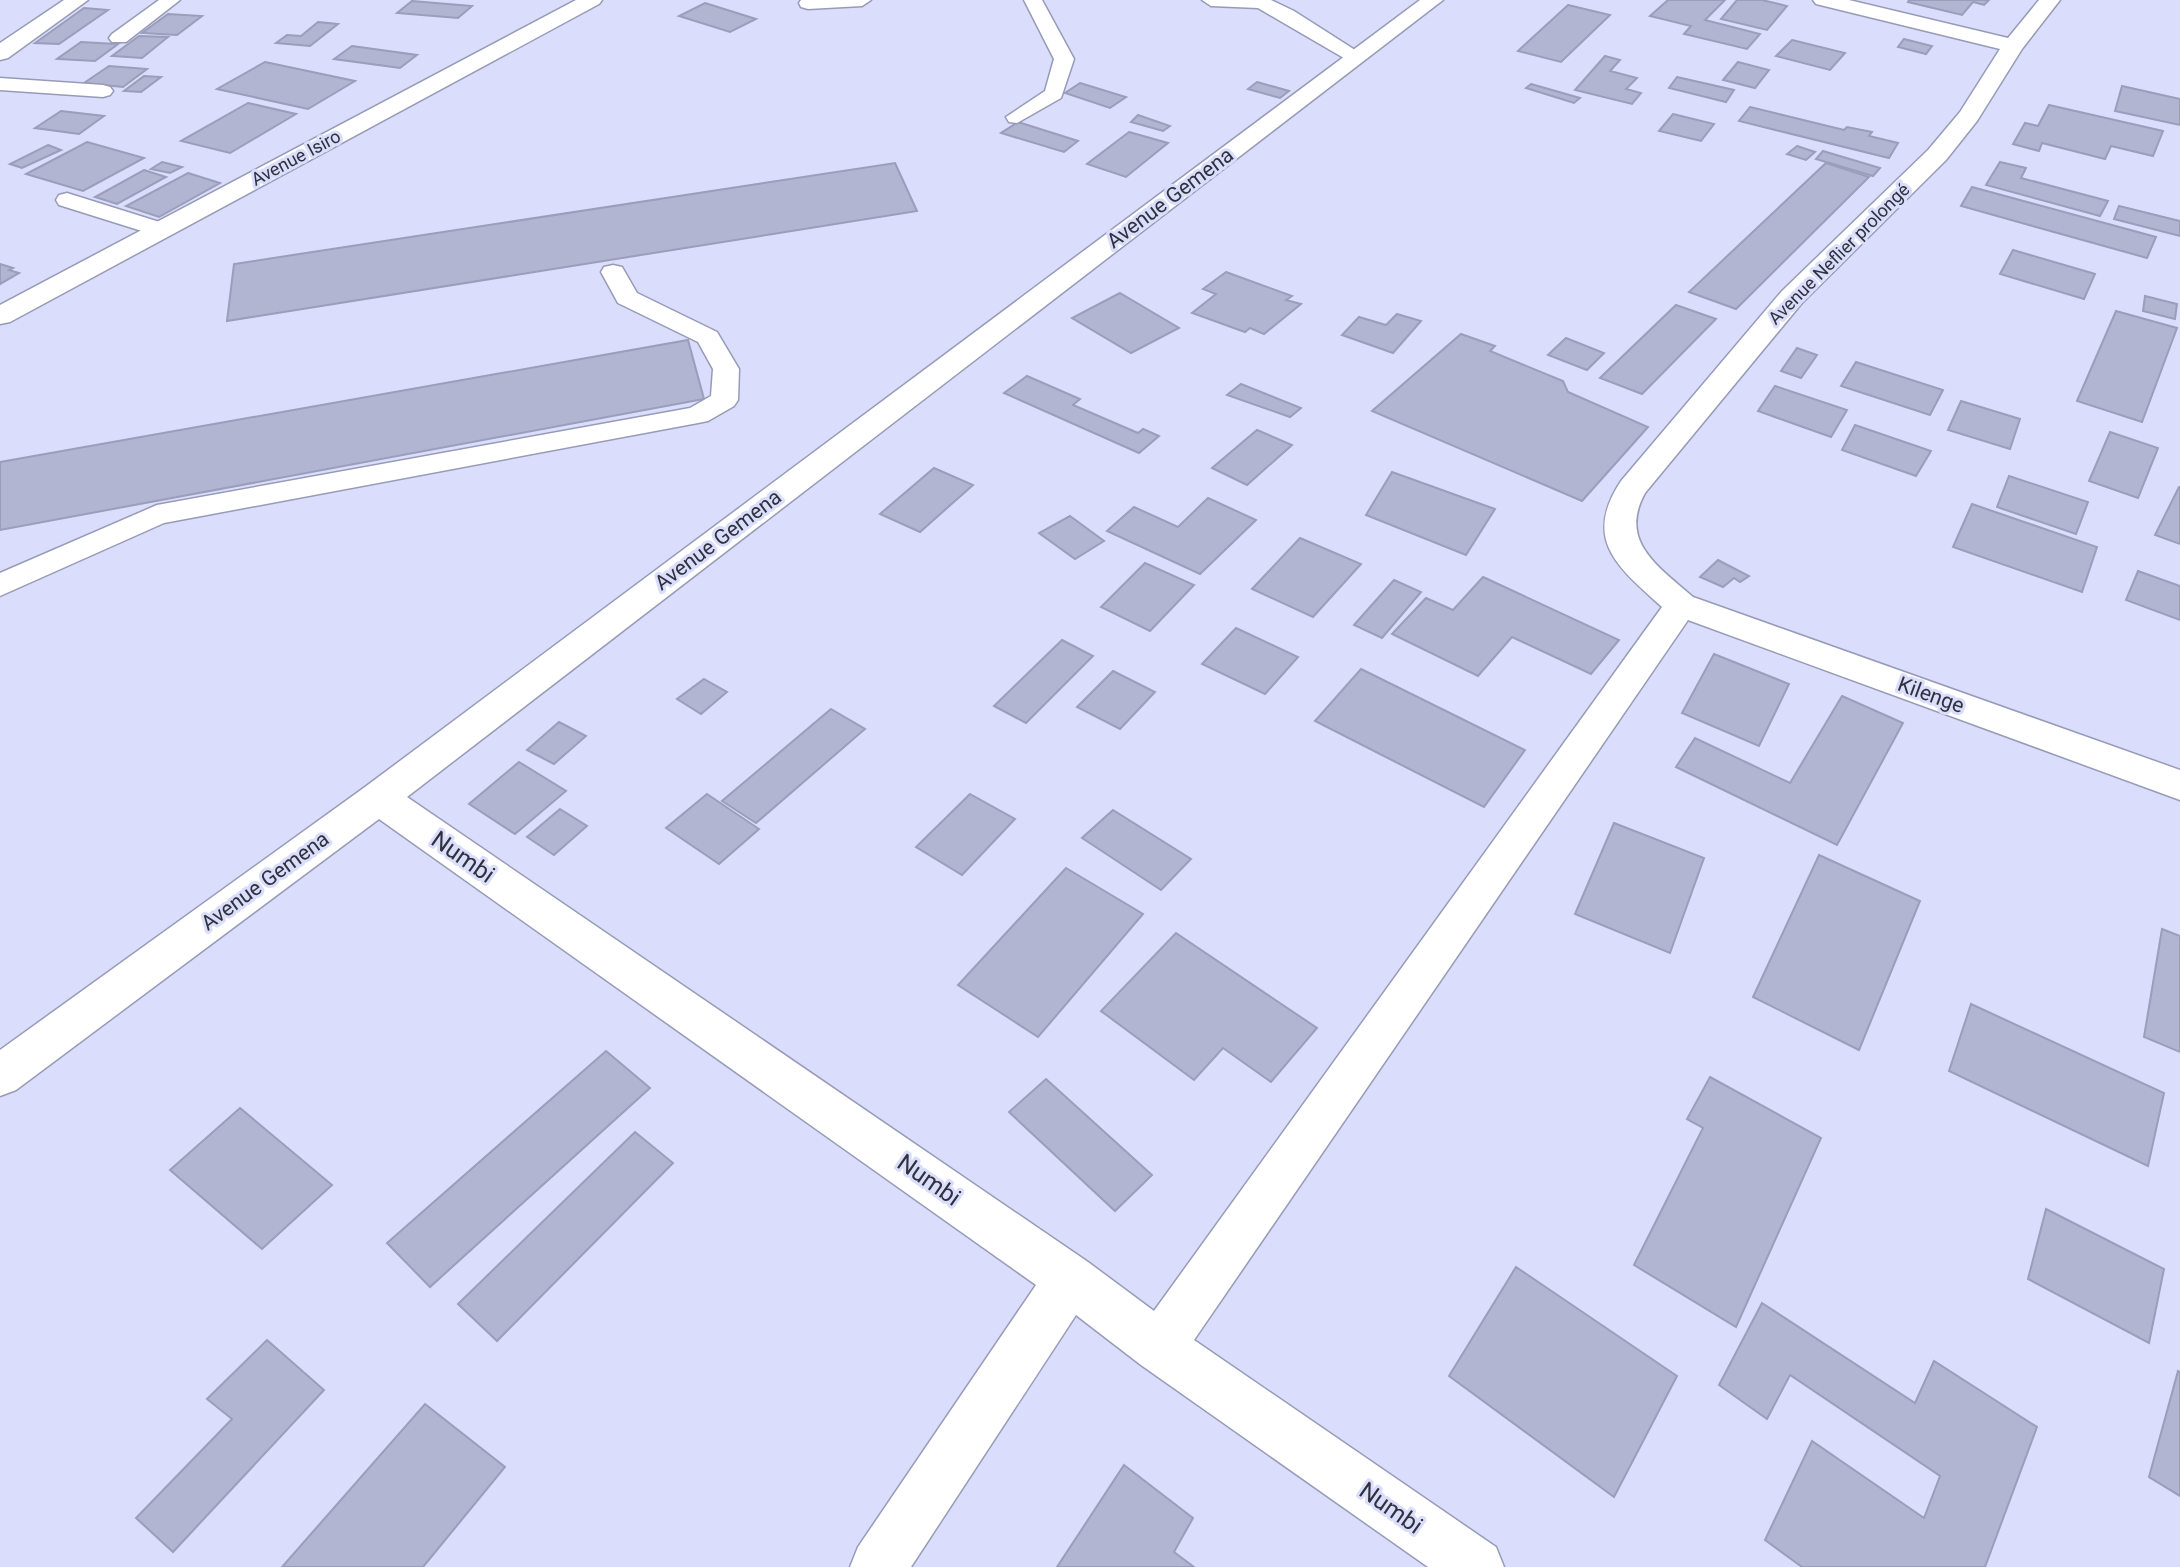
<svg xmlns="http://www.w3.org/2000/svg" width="2180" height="1567" font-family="Roboto,sans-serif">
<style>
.building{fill:#b1b5d2;stroke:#9a9eba;stroke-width:2}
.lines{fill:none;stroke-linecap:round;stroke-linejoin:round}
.lane-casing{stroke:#979bb7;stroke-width:3}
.street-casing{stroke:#979bb7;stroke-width:3}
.lane{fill:#fff;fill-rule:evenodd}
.street{fill:#fff;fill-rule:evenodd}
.labels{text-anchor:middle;stroke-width:6;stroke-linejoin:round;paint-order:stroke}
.far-street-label{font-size:18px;fill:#2f313c;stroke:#dadefc}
.street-label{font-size:21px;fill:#2f313c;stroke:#dadefc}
.near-street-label{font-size:24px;fill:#2f313c;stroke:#dadefc}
</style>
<rect width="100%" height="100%" fill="#dadefc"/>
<!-- building -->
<g class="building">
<path d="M1668 0H1725L1705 20 1760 34 1747 49 1684 34 1691 26 1650 16Z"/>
<path d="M1737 0H1762L1787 6 1767 30 1721 19Z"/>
<path d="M1909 0H1989L1984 5 1973 2 1962 15 1908 2Z"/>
<path d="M412 1 472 6 458 18 397 13Z"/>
<path d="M705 3 756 19 730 32 679 16Z"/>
<path d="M1568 5 1610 15 1561 62 1518 51Z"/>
<path d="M84 8 108 10 59 44 35 43Z"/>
<path d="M168 14 202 16 177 35 142 33Z"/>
<path d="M318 22 338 24 310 46 276 43 287 35 301 36Z"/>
<path d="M139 36 168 37 142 58 112 56Z"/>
<path d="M1904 39 1932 46 1926 54 1898 47Z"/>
<path d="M1792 40 1845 53 1830 70 1776 56Z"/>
<path d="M81 42 118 44 95 61 57 59Z"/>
<path d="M352 46 417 55 400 68 334 59Z"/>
<path d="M1605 56 1620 60 1610 71 1637 78 1626 89 1641 93 1632 104 1575 90Z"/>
<path d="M265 62 355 81 308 109 217 89Z"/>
<path d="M1738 62 1769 70 1755 88 1723 80Z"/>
<path d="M109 66 147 69 123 87 84 83Z"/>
<path d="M144 76 161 77 141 92 124 91Z"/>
<path d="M1677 77 1734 90 1726 102 1669 88Z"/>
<path d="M1257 82 1289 91 1280 98 1248 89Z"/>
<path d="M1080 83 1126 97 1110 108 1065 93Z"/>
<path d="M1531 84 1580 98 1574 103 1526 88Z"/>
<path d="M2122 86 2180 99V125L2115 111Z"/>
<path d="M248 103 296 114 230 153 181 141Z"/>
<path d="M2049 105 2163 131 2153 156 2111 146 2105 159 2042 143 2039 151 2013 144 2025 123 2038 126Z"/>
<path d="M1750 107 1844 130 1847 127 1872 132 1869 136 1898 143 1889 158 1739 121Z"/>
<path d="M61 111 104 116 79 134 35 128Z"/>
<path d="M1673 114 1714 124 1701 141 1659 131Z"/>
<path d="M1138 115 1170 126 1163 131 1131 122Z"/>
<path d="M1018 122 1078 141 1064 152 1001 133Z"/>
<path d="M1129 132 1168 143 1126 177 1087 164Z"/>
<path d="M87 142 144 158 83 191 26 174Z"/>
<path d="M48 145 61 150 22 168 10 164Z"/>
<path d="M1797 146 1815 152 1806 160 1787 154Z"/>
<path d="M1823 151 1880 168 1873 176 1816 159Z"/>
<path d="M162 162 182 167 170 173 151 169Z"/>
<path d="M2000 162 2026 168 2021 178 2108 201 2100 216 1986 185Z"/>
<path d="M895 163 917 211 227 321 234 264Z"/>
<path d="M1826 163 1869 177 1736 309 1689 292Z"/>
<path d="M144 170 166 177 117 204 95 197Z"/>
<path d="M188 173 220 183 159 217 126 206Z"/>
<path d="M1972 187 2156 237 2147 258 1961 206Z"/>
<path d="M2119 206 2180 221V236L2114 219Z"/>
<path d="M2013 250 2095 274 2084 299 2000 274Z"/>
<path d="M0 264 13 268 9 270 19 273 0 284Z"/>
<path d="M1226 272 1292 296 1286 300 1301 304 1264 334 1250 328 1245 332 1192 313 1216 294 1203 289Z"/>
<path d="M1120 293 1179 328 1131 353 1072 318Z"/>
<path d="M2145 296 2177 304 2175 319 2143 311Z"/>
<path d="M1676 305 1716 319 1642 394 1600 378Z"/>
<path d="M2116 311 2177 328 2142 422 2077 401Z"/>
<path d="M1397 314 1421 321 1393 353 1342 335 1359 317 1386 325Z"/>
<path d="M1461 334 1495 346 1490 351 1563 381 1568 392 1648 427 1582 501 1372 411Z"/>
<path d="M1566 338 1604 353 1587 370 1548 355Z"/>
<path d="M688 340 704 399 0 530V462Z"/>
<path d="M1797 348 1817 355 1801 378 1781 371Z"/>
<path d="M1856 362 1943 390 1930 415 1841 386Z"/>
<path d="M1027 376 1080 399 1073 405 1138 433 1143 429 1159 436 1139 453 1004 393Z"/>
<path d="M1241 384 1301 408 1290 417 1227 395Z"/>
<path d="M1775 386 1847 410 1831 437 1758 411Z"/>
<path d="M1961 401 2020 419 2010 449 1948 430Z"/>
<path d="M1855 425 1931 451 1916 476 1842 450Z"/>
<path d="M1257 430 1292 445 1247 485 1212 468Z"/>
<path d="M2110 432 2158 448 2138 498 2089 481Z"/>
<path d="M934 468 973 485 920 532 880 514Z"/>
<path d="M1392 472 1495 509 1466 555 1366 515Z"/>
<path d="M2009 476 2088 502 2076 534 1997 507Z"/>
<path d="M2179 487H2180V544L2155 535Z"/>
<path d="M1208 498 1256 520 1200 574 1107 531 1134 507 1178 527Z"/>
<path d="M1972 504 2097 547 2082 592 1953 547Z"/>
<path d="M1070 516 1104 541 1075 559 1039 533Z"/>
<path d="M1300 538 1361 564 1313 617 1252 589Z"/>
<path d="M1718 560 1749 576 1740 582 1734 578 1723 587 1700 577Z"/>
<path d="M1145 563 1194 585 1150 631 1101 607Z"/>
<path d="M2138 571 2180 586V620L2126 600Z"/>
<path d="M1483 577 1619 640 1591 674 1512 637 1478 676 1392 634 1426 598 1453 610Z"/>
<path d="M1394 580 1421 592 1382 638 1354 625Z"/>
<path d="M1236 628 1298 657 1265 694 1202 664Z"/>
<path d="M1062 640 1093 656 1026 723 994 706Z"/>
<path d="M1714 654 1789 684 1759 746 1682 713Z"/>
<path d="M1361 669 1525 750 1484 807 1315 721Z"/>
<path d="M1113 671 1155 692 1120 729 1077 707Z"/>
<path d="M704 679 727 692 701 714 677 699Z"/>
<path d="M1842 696 1903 723 1837 845 1676 767 1695 738 1790 783Z"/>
<path d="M831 709 865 729 756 823 722 801Z"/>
<path d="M559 722 586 736 554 764 527 750Z"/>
<path d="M519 762 566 791 515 834 469 804Z"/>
<path d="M707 794 759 829 719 864 666 828Z"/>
<path d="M970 794 1015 819 962 875 916 847Z"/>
<path d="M560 809 587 826 554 855 527 837Z"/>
<path d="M1113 810 1191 859 1161 890 1082 838Z"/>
<path d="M1614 823 1704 858 1670 953 1575 914Z"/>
<path d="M1819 855 1920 901 1859 1050 1753 997Z"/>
<path d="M1066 868 1143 914 1038 1037 958 985Z"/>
<path d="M2162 929 2180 936V1052L2144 1037Z"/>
<path d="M1176 933 1317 1028 1271 1082 1223 1048 1194 1080 1101 1011Z"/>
<path d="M1971 1004 2164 1093 2148 1166 1949 1071Z"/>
<path d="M606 1051 650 1088 430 1287 387 1243Z"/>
<path d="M1710 1077 1821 1138 1736 1327 1634 1265 1703 1128 1687 1119Z"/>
<path d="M1046 1079 1152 1175 1115 1211 1009 1112Z"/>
<path d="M240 1108 332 1185 262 1249 170 1170Z"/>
<path d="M635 1132 673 1163 497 1341 458 1304Z"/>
<path d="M2046 1209 2164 1269 2149 1343 2028 1279Z"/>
<path d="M1516 1267 1677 1376 1614 1497 1449 1376Z"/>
<path d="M1762 1303 1915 1403 1934 1361 2037 1427 1985 1567H1802L1765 1540 1812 1441 1924 1518 1940 1476 1790 1375 1767 1419 1719 1385Z"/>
<path d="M267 1340 324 1390 173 1552 136 1518 232 1419 207 1399Z"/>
<path d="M2178 1371 2180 1372V1496L2149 1477Z"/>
<path d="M425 1404 505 1467 423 1567H282Z"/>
<path d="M1124 1465 1193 1518 1174 1552 1194 1567H1057Z"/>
</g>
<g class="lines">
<defs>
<g id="lane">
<path d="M159 0H180L126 42H112L109 38 112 34Z"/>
<path d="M801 0H871L862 6 808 9 801 7 799 3Z"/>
<path d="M1024 0H1042L1074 59 1061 98 1017 123 1009 122 1006 117 1045 91 1054 59Z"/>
<path d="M1202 0H1271L1294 11 1366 57 1363 61H1349L1258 8 1211 6Z"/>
<path d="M0 78 103 85 110 87 113 91 110 95 103 97 0 90Z"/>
<path d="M67 193 169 225 173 230 169 235 161 237 59 205 56 200 59 195Z"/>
<path d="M613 265 622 267 637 293 717 332 739 369 738 400 734 406 708 421 698 423 164 523 0 596V573L157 505 690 408 711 396 713 369 698 342 618 303 601 272 604 267Z"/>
</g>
<g id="street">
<path d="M64 0H88L8 58 0 60V43Z"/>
<path d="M576 0H602L599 4 10 322 0 324V305Z"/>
<path d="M1420 0H1443L407 797 1088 1262 1154 1311 1662 607C1618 567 1582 540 1621 481L1782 291 1928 150 1960 112 2000 49 1816 4 1813 0H1849L2008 38 2039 0H2060L2022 49 1977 121 1946 160 1802 303 1645 493C1618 542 1659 567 1693 597L2180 770V800L1688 620 1194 1340 1496 1547 1504 1567H1428L1141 1365 1076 1315 911 1567H850L858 1547 1036 1285 379 819 16 1090 0 1096V1050L365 787Z"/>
</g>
</defs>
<!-- lane casing -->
<use href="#lane" class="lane-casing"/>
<!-- street casing -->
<use href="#street" class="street-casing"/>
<!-- lane -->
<use href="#lane" class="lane"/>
<!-- street -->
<use href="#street" class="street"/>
</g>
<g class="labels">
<!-- far-street labels -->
<g class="far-street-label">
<text transform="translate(296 158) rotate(-28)" y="6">Avenue Isiro</text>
<text transform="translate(1839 254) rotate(-45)" y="6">Avenue Neflier prolongé</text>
</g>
<!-- street labels -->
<g class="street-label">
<text transform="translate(1170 198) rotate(-37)" y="7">Avenue Gemena</text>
<text transform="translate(718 540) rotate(-37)" y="7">Avenue Gemena</text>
<text transform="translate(1931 695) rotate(20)" y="7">Kilenge</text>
<text transform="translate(265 881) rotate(-36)" y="7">Avenue Gemena</text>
</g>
<!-- near-street labels -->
<g class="near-street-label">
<text transform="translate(463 857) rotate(35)" y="8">Numbi</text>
<text transform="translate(929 1180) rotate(35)" y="8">Numbi</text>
<text transform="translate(1391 1508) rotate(35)" y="8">Numbi</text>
</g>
</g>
</svg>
